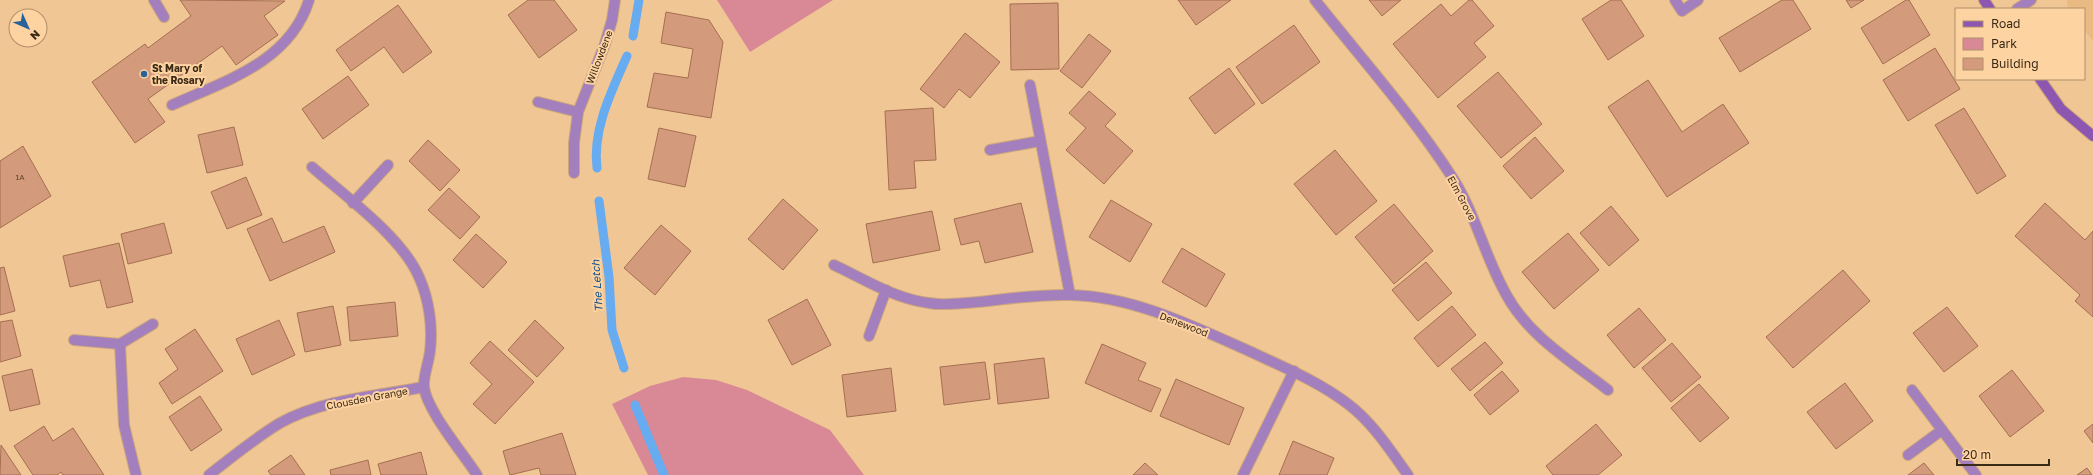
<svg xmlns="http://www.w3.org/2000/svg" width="2093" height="475" font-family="'Golos Text',sans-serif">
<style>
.built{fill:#eaba83}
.green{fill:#d88995}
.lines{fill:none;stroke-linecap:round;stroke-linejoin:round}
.stream{stroke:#67abf1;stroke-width:9}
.building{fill:#d39b7b;stroke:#a46f51}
.lane-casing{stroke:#cca77c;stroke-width:12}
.street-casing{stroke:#cca77c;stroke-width:12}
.secondary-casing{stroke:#cca77c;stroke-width:12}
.lane{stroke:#a380bd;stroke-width:10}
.street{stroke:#a380bd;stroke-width:10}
.secondary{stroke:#8d56b1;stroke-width:10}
.poi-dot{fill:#28629a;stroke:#fed3a2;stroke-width:1.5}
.labels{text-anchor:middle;stroke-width:4;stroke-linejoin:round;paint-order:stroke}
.number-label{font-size:8px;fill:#60462f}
.street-label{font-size:10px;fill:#3a2a16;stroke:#fed3a2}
.poi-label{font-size:10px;font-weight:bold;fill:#3a2a16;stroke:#fed3a2;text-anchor:start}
.water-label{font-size:11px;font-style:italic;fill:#14528a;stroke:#fed3a2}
</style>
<rect width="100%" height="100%" fill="#f1c695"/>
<!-- built -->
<path class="built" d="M2067 0H2093V41L2084 30V9H2068Z"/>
<!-- green -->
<g class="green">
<path d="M717 0H833L750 52Z"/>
<path d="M683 377 716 380 747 390 830 430 864 475H648L612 404 650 386Z"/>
</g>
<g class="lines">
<!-- stream -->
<g class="stream">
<path d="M633 36 639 0"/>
<path d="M597 168C592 130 612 90 627 56"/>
<path d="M599 201 609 277 612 330 624 368"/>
<path d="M635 405 664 475"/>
</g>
</g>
<!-- building -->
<g class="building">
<path d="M180 0 285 1 264 16 278 35 236 65 222 46 148 99 165 122 135 143 92 82 145 44 148 48 191 16Z"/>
<path d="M528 0H554L577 30 539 58 508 15Z"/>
<path d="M1178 0H1231L1196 25Z"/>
<path d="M1369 0H1401L1382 16Z"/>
<path d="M1469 0H1472L1494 26 1474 43 1486 57 1438 98 1393 44 1441 4 1451 16Z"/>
<path d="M1611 0H1621L1644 36 1608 60 1582 19Z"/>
<path d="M1782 0H1793L1811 29 1740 72 1719 38Z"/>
<path d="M1846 0H1864L1851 8Z"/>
<path d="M1906 0H1909L1930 35 1883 64 1861 28Z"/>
<path d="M1058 3 1059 69 1011 70 1010 4Z"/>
<path d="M398 5 432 52 403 73 384 47 351 71 336 50Z"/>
<path d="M666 12 709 20 723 42 711 118 647 107 654 73 688 78 693 49 661 43Z"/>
<path d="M1294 25 1320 62 1262 104 1236 67Z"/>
<path d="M965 33 1000 62 970 98 959 89 944 108 920 89Z"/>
<path d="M1089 34 1111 51 1082 88 1060 71Z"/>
<path d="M1935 48 1960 89 1908 121 1883 80Z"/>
<path d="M1229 68 1255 104 1215 134 1189 98Z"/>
<path d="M1498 72 1542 124 1501 158 1457 106Z"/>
<path d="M348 76 369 105 323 139 302 109Z"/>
<path d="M1648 80 1682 132 1723 104 1749 143 1667 197 1608 107Z"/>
<path d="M1089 91 1116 114 1105 126 1133 151 1104 184 1066 150 1086 128 1069 113Z"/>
<path d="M933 108 936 160 914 161 916 188 889 190 885 111Z"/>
<path d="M1964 108 2006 176 1977 194 1935 125Z"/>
<path d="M234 127 243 165 207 173 198 135Z"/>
<path d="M659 128 696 136 685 187 648 179Z"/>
<path d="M1535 137 1564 171 1531 199 1503 166Z"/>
<path d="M428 140 460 170 440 191 409 161Z"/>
<path d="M23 146 51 196 0 228V161Z"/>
<path d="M1335 150 1377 201 1336 235 1294 184Z"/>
<path d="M246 177 262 215 227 229 211 192Z"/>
<path d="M449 188 480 217 460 239 428 210Z"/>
<path d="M783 199 818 230 783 270 748 239Z"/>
<path d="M1111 200 1152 224 1130 262 1089 237Z"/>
<path d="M1021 203 1033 252 985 263 979 241 961 245 954 219Z"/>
<path d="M2045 203 2085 240 2093 231V317L2075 301 2080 295 2015 236Z"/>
<path d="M1394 204 1433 251 1394 284 1355 237Z"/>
<path d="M1611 206 1639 240 1609 266 1580 233Z"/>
<path d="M932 211 940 250 873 263 866 224Z"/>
<path d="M272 218 283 243 324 226 335 252 270 281 247 229Z"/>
<path d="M164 223 172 253 128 264 121 234Z"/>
<path d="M661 225 691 251 655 295 624 268Z"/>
<path d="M1568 233 1599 270 1554 309 1522 272Z"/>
<path d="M476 234 507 262 483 288 453 260Z"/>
<path d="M119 243 133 302 107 308 100 280 70 287 63 256Z"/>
<path d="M1182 248 1225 274 1206 307 1162 282Z"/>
<path d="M1426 262 1452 293 1418 321 1392 290Z"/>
<path d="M4 267 15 311 0 315V268Z"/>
<path d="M1843 270 1870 301 1793 368 1766 337Z"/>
<path d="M807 299 831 345 792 365 768 320Z"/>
<path d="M395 302 398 336 350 341 347 307Z"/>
<path d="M333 306 341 345 305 352 297 313Z"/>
<path d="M1452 306 1476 335 1438 367 1414 338Z"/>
<path d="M1947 307 1978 346 1944 372 1913 333Z"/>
<path d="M1639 308 1666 340 1634 368 1607 335Z"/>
<path d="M12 320 21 356 0 362V322Z"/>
<path d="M279 320 295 355 252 375 236 339Z"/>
<path d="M535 320 564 348 537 377 508 350Z"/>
<path d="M195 329 223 371 172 404 159 383 178 369 165 349Z"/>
<path d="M490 341 534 382 495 424 473 404 492 384 470 363Z"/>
<path d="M1485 342 1503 363 1470 391 1451 369Z"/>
<path d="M1672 343 1701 377 1671 402 1642 368Z"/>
<path d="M1102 344 1146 363 1138 380 1161 389 1151 412 1085 383Z"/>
<path d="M1044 358 1049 398 998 404 994 364Z"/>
<path d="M985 362 990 399 944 405 940 367Z"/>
<path d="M891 368 896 411 847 417 842 375Z"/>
<path d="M32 369 40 404 10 411 2 376Z"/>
<path d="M2012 370 2044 411 2010 437 1979 396Z"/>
<path d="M1502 371 1519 391 1490 415 1474 395Z"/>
<path d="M1176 379 1244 408 1229 445 1160 416Z"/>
<path d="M1845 383 1873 421 1836 449 1807 412Z"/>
<path d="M1699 384 1729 418 1700 442 1671 408Z"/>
<path d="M200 396 222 430 191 451 169 417Z"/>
<path d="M1596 424 1622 455 1598 475H1553L1546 466Z"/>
<path d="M2093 424V443L2084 431Z"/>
<path d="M44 426 53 441 73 428 104 475H63L61 472 57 475H33L14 446Z"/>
<path d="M562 433 576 475H541L539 468 510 475 503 451Z"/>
<path d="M1293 441 1334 458 1327 475H1279Z"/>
<path d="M1 445 21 475H0Z"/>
<path d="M421 452 427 475H381L378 464Z"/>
<path d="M291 455 305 475H271L268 471Z"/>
<path d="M368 460 371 475H331L330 470Z"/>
<path d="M1145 463 1158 475H1133Z"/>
<path d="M1924 463 1934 475H1908Z"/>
<path d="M2087 468 2092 475H2077Z"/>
</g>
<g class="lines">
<defs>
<g id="lane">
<path d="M154 0 164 17"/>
<path d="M2017 9 2031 0"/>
<path d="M172 105C225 81 290 62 309 0"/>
</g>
<g id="street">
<path d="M1315 0C1361 58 1412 115 1452 177 1476 214 1485 258 1507 296 1529 336 1572 362 1608 390"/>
<path d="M1675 0 1682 11 1698 0"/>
<path d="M1030 85 1070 295"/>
<path d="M538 102 578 112"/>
<path d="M990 150 1040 141"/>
<path d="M312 167C345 196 402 237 419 277 429 299 433 327 430 351 429 362 423 376 424 387 427 411 463 453 477 475"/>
<path d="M574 173V143L578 112 605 44 612 20 615 0"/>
<path d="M353 203 388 165"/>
<path d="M834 265C864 279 895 299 929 303 944 306 961 303 977 302 1007 299 1039 294 1070 295 1132 296 1193 326 1249 351 1283 367 1318 381 1348 404 1373 423 1390 450 1408 475"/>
<path d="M869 336 886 290"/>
<path d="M74 340 120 344 153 324"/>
<path d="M120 344 124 425 136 475"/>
<path d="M1912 390 1976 475"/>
<path d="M1908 455 1942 430"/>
<path d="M209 475C232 457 255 438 280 423 323 399 376 396 424 387"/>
<path d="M1243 475 1294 371"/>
</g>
<g id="secondary">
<path d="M1984 0 1990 9"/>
<path d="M2040 79 2061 109 2093 136"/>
</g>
</defs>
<!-- lane casing -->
<use href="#lane" class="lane-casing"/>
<!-- street casing -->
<use href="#street" class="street-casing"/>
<!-- secondary casing -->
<use href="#secondary" class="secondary-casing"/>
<!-- lane -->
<use href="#lane" class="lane"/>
<!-- street -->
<use href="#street" class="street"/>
<!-- secondary -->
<use href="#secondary" class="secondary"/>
</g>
<!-- markers -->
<circle class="poi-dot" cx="144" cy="74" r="4"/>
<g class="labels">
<!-- number labels -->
<g class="number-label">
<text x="20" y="180">1A</text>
</g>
<!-- street labels -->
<g class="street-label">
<text transform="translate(599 57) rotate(-69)" y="4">Willowdene</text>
<text transform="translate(1462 198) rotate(62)" y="4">Elm Grove</text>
<text transform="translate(1184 324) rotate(21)" y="4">Denewood</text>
<text transform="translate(367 398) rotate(-11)" y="4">Clousden Grange</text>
</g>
<!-- poi labels -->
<g class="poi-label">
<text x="152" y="72">St Mary of<tspan x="152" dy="12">the Rosary</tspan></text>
</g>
<!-- water labels -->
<g class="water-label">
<text transform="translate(597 286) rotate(-94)" y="4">The Letch</text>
</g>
</g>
<!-- legend -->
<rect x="1955" y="8" width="130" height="72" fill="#fed3a2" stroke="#b08f6a"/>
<rect x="1963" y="21" width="20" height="6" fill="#8d56b1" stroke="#b08f6a"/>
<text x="1991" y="28" font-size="12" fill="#3a2a16">Road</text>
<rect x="1963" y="38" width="20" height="12" fill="#d88995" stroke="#b08f6a"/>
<text x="1991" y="48" font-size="12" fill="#3a2a16">Park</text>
<rect x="1963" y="58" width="20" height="12" fill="#d39b7b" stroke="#b08f6a"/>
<text x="1991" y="68" font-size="12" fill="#3a2a16">Building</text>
<!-- north arrow -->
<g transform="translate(28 28) rotate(135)"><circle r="19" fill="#fed3a2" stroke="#b08f6a"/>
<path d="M0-3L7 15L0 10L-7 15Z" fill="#28629a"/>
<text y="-6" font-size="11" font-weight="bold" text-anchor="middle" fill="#3a2a16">N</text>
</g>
<!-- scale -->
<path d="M1957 459v6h92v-6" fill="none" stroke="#3a2a16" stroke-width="2"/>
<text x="1963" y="459" font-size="12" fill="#3a2a16" stroke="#fed3a2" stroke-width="3" paint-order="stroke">20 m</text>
</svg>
